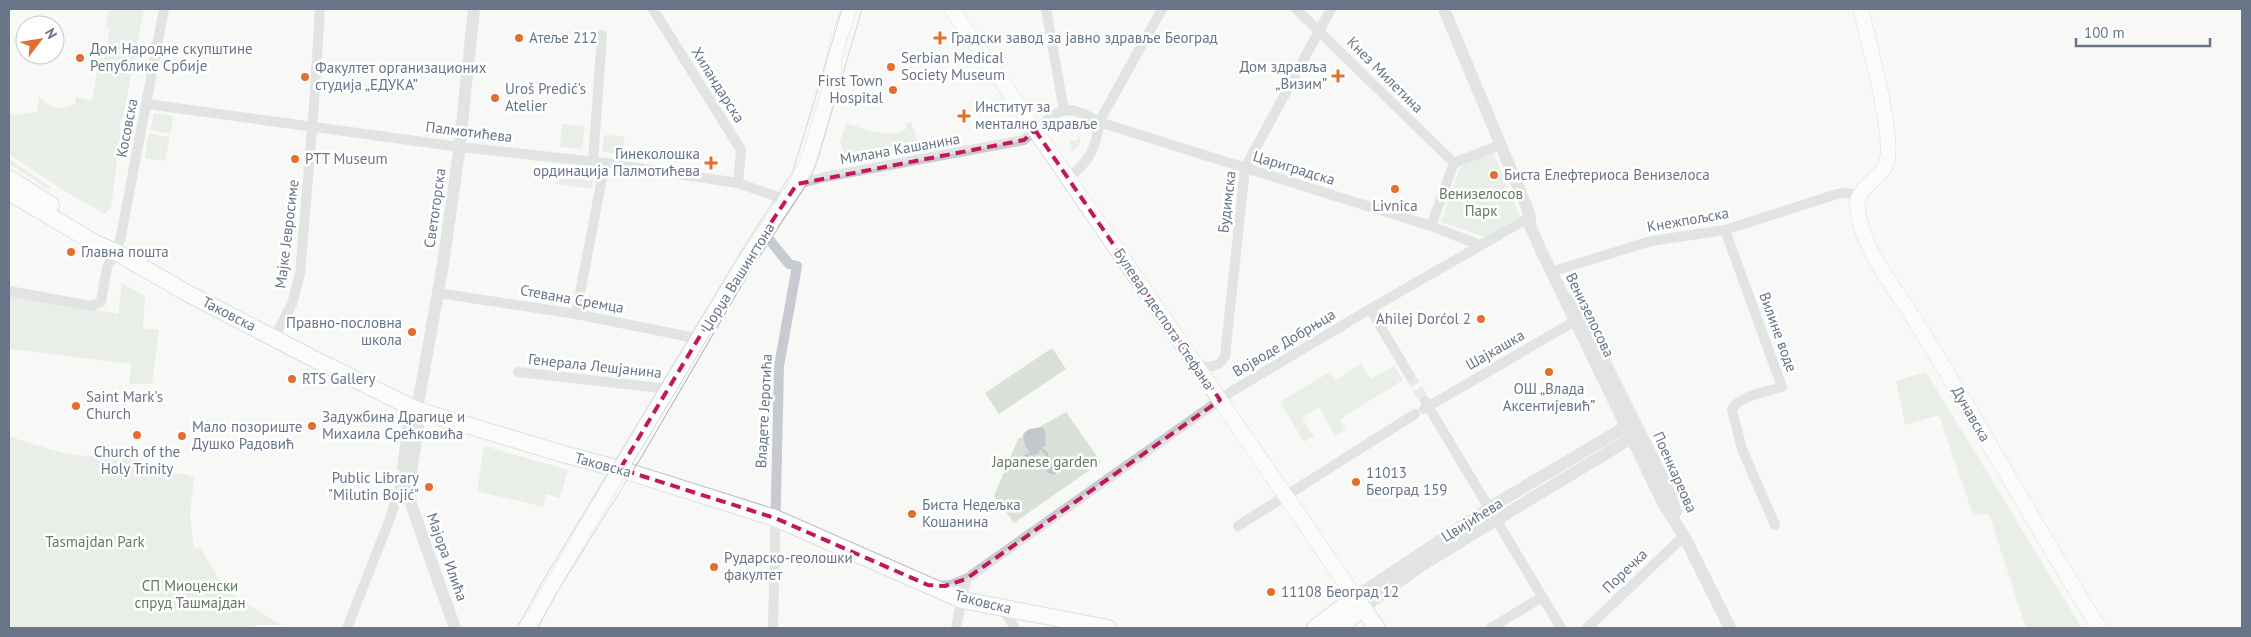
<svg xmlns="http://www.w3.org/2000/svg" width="2251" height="637" font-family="'PT Sans',sans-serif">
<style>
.green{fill:#d9e0d7}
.water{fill:#c1c9cf}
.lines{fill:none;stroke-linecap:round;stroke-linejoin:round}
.stream{stroke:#c1c9cf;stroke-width:2.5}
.minor-tunnel{stroke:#d4d8da;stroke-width:10;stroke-dasharray:10 5;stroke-linecap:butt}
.secondary-casing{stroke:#b9bdc2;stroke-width:16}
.primary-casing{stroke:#babdc2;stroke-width:18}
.minor{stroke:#c7cace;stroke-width:10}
.tertiary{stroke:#c7cace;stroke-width:12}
.secondary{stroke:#fff;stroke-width:15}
.primary{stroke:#fff;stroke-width:16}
.tram{stroke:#a7acb3;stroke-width:1}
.marked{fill:none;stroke:#c2185b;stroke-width:4;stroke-dasharray:10 6;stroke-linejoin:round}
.poi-dot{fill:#e16f2e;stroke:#fff;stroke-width:2}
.labels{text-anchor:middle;stroke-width:5;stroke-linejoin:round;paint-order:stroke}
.poi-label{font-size:15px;fill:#687587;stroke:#fff;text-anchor:start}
.street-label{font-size:15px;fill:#687587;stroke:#fff}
.park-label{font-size:15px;fill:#657963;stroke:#fff}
</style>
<rect width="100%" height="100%" fill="#f8f9f6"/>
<!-- green -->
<g class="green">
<path d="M109 9H144L123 118 121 119 119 126 121 129 111 207 105 214 63 190 9 154V111L13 115 37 112 39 96C49 108 61 111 75 104L76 97 92 101 99 58 104 59 110 28 105 27Z"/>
<path d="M154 113 173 116 170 134 150 130Z"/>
<path d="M1065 121 1074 124 1079 129 1072 133 1069 131 1064 133 1054 127Z"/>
<path d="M911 122 919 145 844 153 840 142 846 123C865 129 887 139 906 129V124Z"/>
<path d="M562 124 585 126 582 149 560 147Z"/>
<path d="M151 134 170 137 165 161 145 158 148 136Z"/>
<path d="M604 135 625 136 622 154 602 152Z"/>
<path d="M1080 135V143L1072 152 1070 141 1078 140Z"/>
<path d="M1493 152 1520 216 1485 237 1441 222 1460 167Z"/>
<path d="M9 159 51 187 49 189 9 164Z"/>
<path d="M557 166 594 170 592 189 556 184Z"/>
<path d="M122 283 145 296 143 328 159 330 152 384H129L131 364 9 349V294L118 314Z"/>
<path d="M1052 348 1066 369 999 414 985 393Z"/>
<path d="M1361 363 1371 379 1394 366 1403 380 1339 420 1346 430 1335 436 1319 407 1302 418 1314 436 1304 442 1280 402 1330 372 1336 380Z"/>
<path d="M1926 372 2082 628H2026L1989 514 1973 515 1939 415 1905 425 1896 381Z"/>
<path d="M1066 412 1101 462 1014 523 994 496 1018 439Z"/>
<path d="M9 436C44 448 86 464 123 452L162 471 189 475 194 478 190 515 194 548 201 549 227 592 282 625H255L253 628H9Z"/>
<path d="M484 446 568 470 560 498 546 494 543 507 477 491Z"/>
</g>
<!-- water -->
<g class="water">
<path d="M1043 427 1046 435 1045 446 1040 448 1039 453 1032 456 1025 445 1023 434 1029 429Z"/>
<path d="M1052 459 1058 461 1059 468 1055 475 1048 473 1045 468 1046 462Z"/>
</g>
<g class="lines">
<!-- stream -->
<g class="stream">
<path d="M1040 448 1046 453 1049 461"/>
<path d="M1011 464 1031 453"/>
</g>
<!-- minor-tunnel -->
<path class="minor-tunnel" d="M1410 376 1425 401"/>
<defs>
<g id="secondary">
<path d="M952 9 1355 597"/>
<path d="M1861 9C1868 41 1894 133 1887 161 1880 185 1850 183 1859 218 1868 259 1900 294 1921 330 1982 429 2038 530 2099 628"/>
<path d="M525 628 534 617 620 469 742 266 797 184 809 158 834 75C831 54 843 29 849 9"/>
</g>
<g id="primary">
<path d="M9 178 51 205"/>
<path d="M9 192 95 243 116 252 187 293 312 358 417 410 563 454 620 469 775 518 962 600 1108 628"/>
<path d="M1315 628 1355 597 1377 628"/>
<path d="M1338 628 1363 608"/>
</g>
</defs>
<!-- secondary casing -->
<use href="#secondary" class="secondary-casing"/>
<!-- primary casing -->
<use href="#primary" class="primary-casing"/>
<!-- minor -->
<g class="minor">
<path d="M653 9 741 150 738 183"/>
<path d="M1046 9 1064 111"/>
<path d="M1296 9 1454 163"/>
<path d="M147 104 460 147 605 163 738 183 786 200"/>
<path d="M593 162 602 35"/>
<path d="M1068 178C1089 162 1096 149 1099 122L1162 9"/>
<path d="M797 184 825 177 1024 140 1046 121 1057 113 1064 111 1072 110 1084 114 1099 122 1431 226 1480 245"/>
<path d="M1431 226 1454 163 1500 145"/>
<path d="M1725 230 1782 387C1767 392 1739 395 1732 410L1742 449 1775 525"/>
<path d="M764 233 789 264 797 266 779 366 773 628"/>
<path d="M1551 272 1651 241 1725 230 1837 194 1844 193 1859 195"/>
<path d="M9 291 91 306 101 302 107 267 116 252 121 236 164 9"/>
<path d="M438 293 576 314 700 339"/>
<path d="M1370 309 1410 376"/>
<path d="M576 314 605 163"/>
<path d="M274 338 292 304 300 274 314 105 320 9"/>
<path d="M1196 365C1208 367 1219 369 1225 356L1245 168 1331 9"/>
<path d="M518 372 669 389"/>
<path d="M1425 401 1561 628"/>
<path d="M1424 409 1582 317"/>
<path d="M1238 526 1415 414"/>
<path d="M934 586 951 585 966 579 1234 390 1370 309 1530 217"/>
<path d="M1003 609 1015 628"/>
<path d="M347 628 391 516 403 477"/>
<path d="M956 628 966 579"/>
<path d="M1491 628 1542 597"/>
<path d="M1587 628 1684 536"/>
</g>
<!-- tertiary -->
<g class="tertiary">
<path d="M1444 9 1527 208 1530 217V225L1539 246 1663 503 1684 536 1730 628"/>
<path d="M1573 298 1668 489 1676 512"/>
<path d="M403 466 409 425 417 410"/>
<path d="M1355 597 1497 503 1632 423"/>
<path d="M1363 608 1422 565 1638 434"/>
<path d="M455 628 411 504 409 485 418 428 417 410 443 264 459 152 474 9"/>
</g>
<!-- secondary -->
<use href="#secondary" class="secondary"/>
<!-- primary -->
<use href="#primary" class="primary"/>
<!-- tram -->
<g class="tram">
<path d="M517 628 540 586 747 242 793 171 842 9"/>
<path d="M538 628 556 594 642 456 750 271 810 179 817 162 862 9"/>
</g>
</g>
<!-- marked area -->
<path d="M0 0H2251V637H0ZM1035 130 1220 400 966 579 945 586 928 585 775 518 620 469 742 266 797 184 1024 140Z" fill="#f8f9f6" fill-opacity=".55" fill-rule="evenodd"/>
<path class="marked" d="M1035 130 1220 400 966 579 945 586 928 585 775 518 620 469 742 266 797 184 1024 140Z"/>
<!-- markers -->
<g class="poi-dot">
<circle cx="519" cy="38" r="5"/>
<path d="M937.5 30.5h5v5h5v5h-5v5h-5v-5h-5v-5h5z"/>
<circle cx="80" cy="58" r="5"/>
<circle cx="891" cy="67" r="5"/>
<path d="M1335.5 68.5h5v5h5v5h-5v5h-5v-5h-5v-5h5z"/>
<circle cx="305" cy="77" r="5"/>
<circle cx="893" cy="90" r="5"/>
<circle cx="495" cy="98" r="5"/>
<path d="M961.5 108.5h5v5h5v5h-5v5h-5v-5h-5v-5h5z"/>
<circle cx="295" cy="159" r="5"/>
<path d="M708.5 155.5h5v5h5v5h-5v5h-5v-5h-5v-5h5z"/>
<circle cx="1494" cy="175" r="5"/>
<circle cx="1395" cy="189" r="5"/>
<circle cx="71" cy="252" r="5"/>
<circle cx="1481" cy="319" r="5"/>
<circle cx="412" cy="332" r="5"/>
<circle cx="1549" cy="372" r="5"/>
<circle cx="292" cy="379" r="5"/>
<circle cx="76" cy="406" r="5"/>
<circle cx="312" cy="426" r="5"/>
<circle cx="137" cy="435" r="5"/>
<circle cx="182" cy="436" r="5"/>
<circle cx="1356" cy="482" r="5"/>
<circle cx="429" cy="487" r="5"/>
<circle cx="912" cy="514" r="5"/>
<circle cx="714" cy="567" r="5"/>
<circle cx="1271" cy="592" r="5"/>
</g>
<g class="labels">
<!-- poi labels -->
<g class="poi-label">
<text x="529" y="43">Атеље 212</text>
<text x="951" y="43">Градски завод за јавно здравље Београд</text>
<text x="90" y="54">Дом Народне скупштине<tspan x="90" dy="17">Републике Србије</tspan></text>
<text x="901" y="63">Serbian Medical<tspan x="901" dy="17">Society Museum</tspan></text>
<text x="1327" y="72" text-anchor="end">Дом здравља<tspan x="1327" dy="17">„Визим”</tspan></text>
<text x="315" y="73">Факултет организационих<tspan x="315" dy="17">студија „ЕДУКА”</tspan></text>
<text x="883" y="86" text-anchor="end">First Town<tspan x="883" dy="17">Hospital</tspan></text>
<text x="505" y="94">Uroš Predić's<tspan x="505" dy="17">Atelier</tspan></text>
<text x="975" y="112">Институт за<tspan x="975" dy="17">ментално здравље</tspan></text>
<text x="700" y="159" text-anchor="end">Гинеколошка<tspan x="700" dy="17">ординација Палмотићева</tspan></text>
<text x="305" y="164">PTT Museum</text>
<text x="1504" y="180">Биста Елефтериоса Венизелоса</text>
<text x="1395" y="211" text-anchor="middle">Livnica</text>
<text x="81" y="257">Главна пошта</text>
<text x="1471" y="324" text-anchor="end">Ahilej Dorćol 2</text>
<text x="402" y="328" text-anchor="end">Правно-пословна<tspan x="402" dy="17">школа</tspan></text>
<text x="302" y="384">RTS Gallery</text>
<text x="1549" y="394" text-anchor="middle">ОШ „Влада<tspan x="1549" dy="17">Аксентијевић”</tspan></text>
<text x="86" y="402">Saint Mark's<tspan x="86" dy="17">Church</tspan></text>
<text x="322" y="422">Задужбина Драгице и<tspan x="322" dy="17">Михаила Срећковића</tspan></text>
<text x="192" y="432">Мало позориште<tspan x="192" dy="17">Душко Радовић</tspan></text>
<text x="137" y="457" text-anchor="middle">Church of the<tspan x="137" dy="17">Holy Trinity</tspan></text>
<text x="1366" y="478">11013<tspan x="1366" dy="17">Београд 159</tspan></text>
<text x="419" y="483" text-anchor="end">Public Library<tspan x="419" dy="17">"Milutin Bojić"</tspan></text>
<text x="922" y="510">Биста Недељка<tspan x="922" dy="17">Кошанина</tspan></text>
<text x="724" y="563">Рударско-геолошки<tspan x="724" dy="17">факултет</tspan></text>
<text x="1281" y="597">11108 Београд 12</text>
</g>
<!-- street labels -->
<g class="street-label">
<text transform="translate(1385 75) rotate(45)" y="5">Кнез Милетина</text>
<text transform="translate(718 85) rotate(58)" y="5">Хиландарска</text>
<text transform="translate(127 128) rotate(-79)" y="5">Косовска</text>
<text transform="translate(469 132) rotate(7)" y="5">Палмотићева</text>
<text transform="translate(900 149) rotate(-10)" y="5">Милана Кашанина</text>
<text transform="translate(1294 168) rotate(17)" y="5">Цариградска</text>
<text transform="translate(1227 202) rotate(-83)" y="5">Будимска</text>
<text transform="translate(435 208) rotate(-82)" y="5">Светогорска</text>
<text transform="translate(1688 220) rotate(-10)" y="5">Кнежпољска</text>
<text transform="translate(287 234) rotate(-83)" y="5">Мајке Јевросиме</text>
<text transform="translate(738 277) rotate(-58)" y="5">Џорџа Вашингтона</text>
<text transform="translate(572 299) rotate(10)" y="5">Стевана Сремца</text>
<text transform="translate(229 314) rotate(27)" y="5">Таковска</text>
<text transform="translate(1590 315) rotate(64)" y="5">Венизелосова</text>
<text transform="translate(1164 319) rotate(56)" y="5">Булевар деспота Стефана</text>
<text transform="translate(1778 332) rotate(70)" y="5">Вилине воде</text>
<text transform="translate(1284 343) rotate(-31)" y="5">Војводе Добрњца</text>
<text transform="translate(1495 350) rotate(-30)" y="5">Шајкашка</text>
<text transform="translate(595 366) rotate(6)" y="5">Генерала Лешјанина</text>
<text transform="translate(764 411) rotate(-87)" y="5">Владете Јеротића</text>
<text transform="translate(1971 414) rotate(60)" y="5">Дунавска</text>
<text transform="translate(603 465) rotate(15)" y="5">Таковска</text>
<text transform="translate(1675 472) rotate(66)" y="5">Поенкареова</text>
<text transform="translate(1472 520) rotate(-32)" y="5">Цвијићева</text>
<text transform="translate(447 557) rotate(70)" y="5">Мајора Илића</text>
<text transform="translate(1625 571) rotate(-44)" y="5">Поречка</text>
<text transform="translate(983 602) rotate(14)" y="5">Таковска</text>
</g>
<!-- park labels -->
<g class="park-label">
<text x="1481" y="199">Венизелосов<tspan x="1481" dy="17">Парк</tspan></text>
<text x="1045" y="467">Japanese garden</text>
<text x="95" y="547">Tasmajdan Park</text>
<text x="190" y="591">СП Миоценски<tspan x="190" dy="17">спруд Ташмајдан</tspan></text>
</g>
</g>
<!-- border -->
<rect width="2251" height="637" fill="none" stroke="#687587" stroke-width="20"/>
<!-- north arrow -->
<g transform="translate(40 40) rotate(59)"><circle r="24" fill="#ffffff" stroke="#c3c8cf"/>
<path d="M0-4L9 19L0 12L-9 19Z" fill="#e16f2e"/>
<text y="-8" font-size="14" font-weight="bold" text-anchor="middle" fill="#687587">N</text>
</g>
<!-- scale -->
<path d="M2076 38v8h134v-8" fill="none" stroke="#687587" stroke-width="2.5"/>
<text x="2084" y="38" font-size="15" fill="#687587" stroke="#ffffff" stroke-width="4" paint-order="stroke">100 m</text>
</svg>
